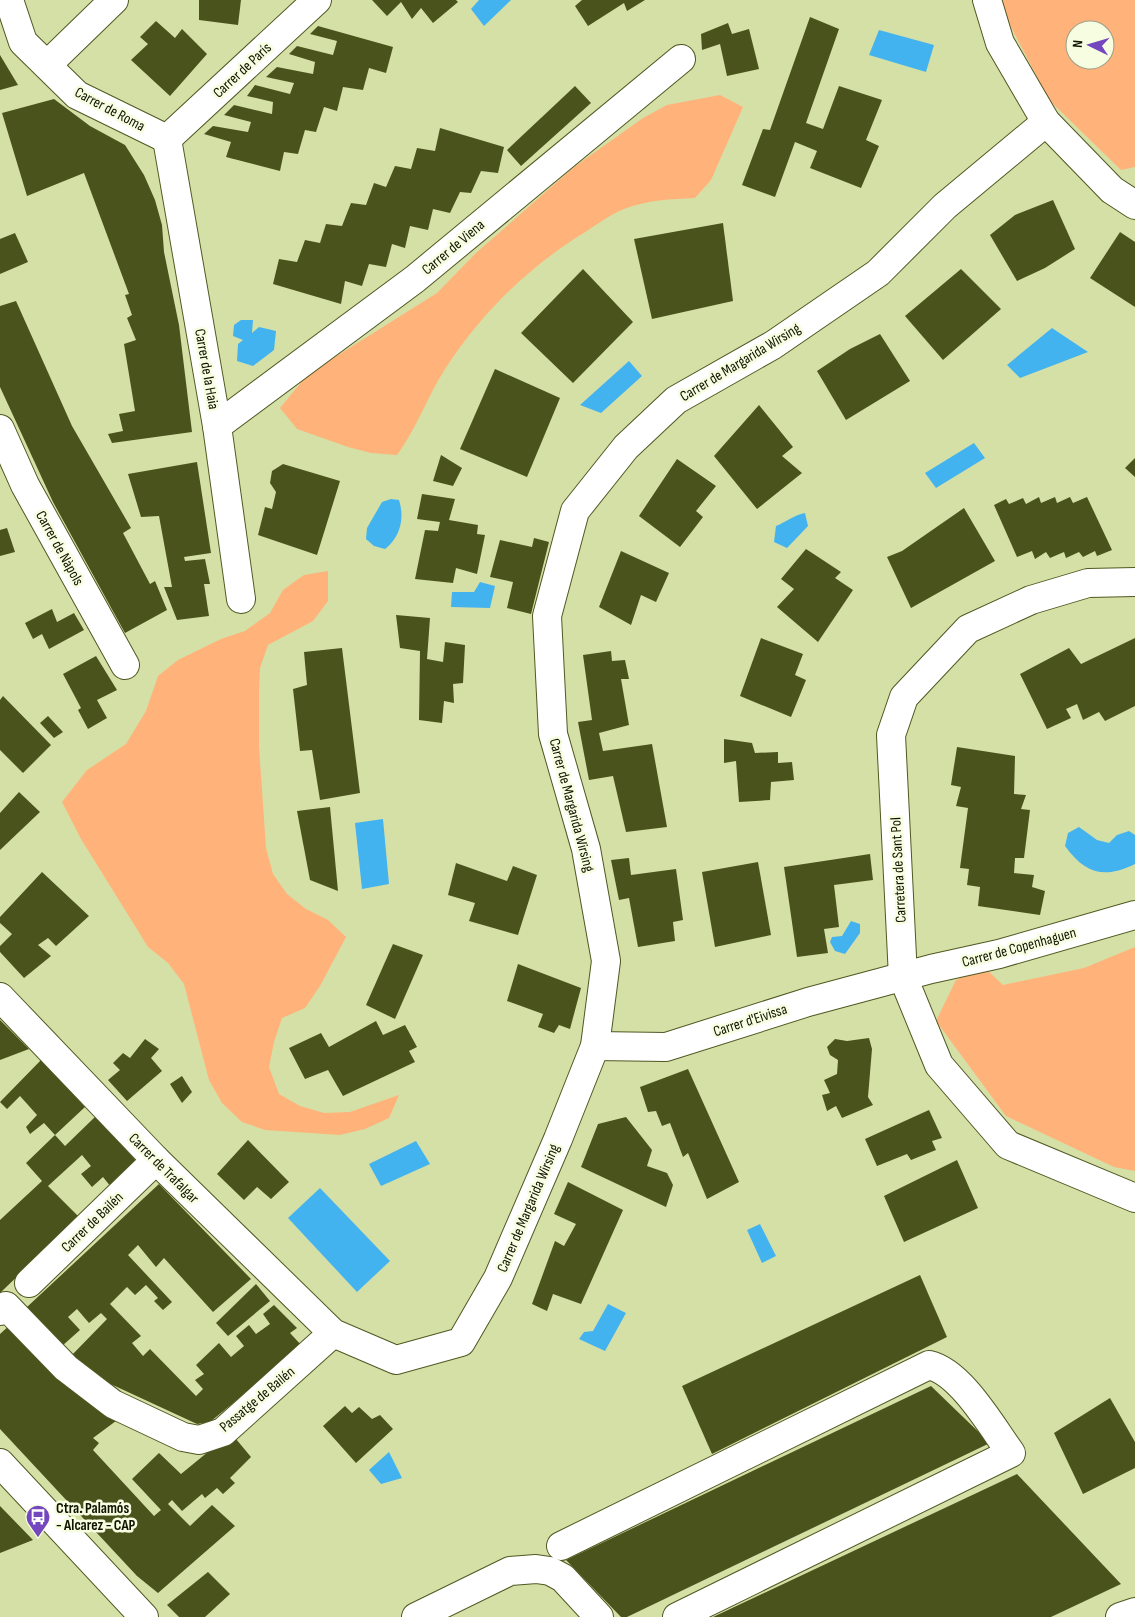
<svg xmlns="http://www.w3.org/2000/svg" width="1135" height="1617" font-family="'Sofia Sans Condensed',sans-serif">
<style>
.green{fill:#ffb27a;fill-rule:evenodd}
.water{fill:#43b3f0}
.building{fill:#4b531d}
.lines{fill:none;stroke-linecap:round;stroke-linejoin:round}
.minor-casing{stroke:#505822;stroke-width:30}
.secondary-casing{stroke:#505822;stroke-width:30}
.minor{stroke:#fff;stroke-width:28}
.secondary{stroke:#fff;stroke-width:28}
.labels{text-anchor:middle;stroke-width:5;stroke-linejoin:round;paint-order:stroke}
.street-label{font-size:15px;fill:#111401;stroke:#f7fde0}
.poi-label{font-size:15px;font-weight:bold;fill:#111401;stroke:#f7fde0;text-anchor:start}
</style>
<rect width="100%" height="100%" fill="#d5e0a6"/>
<!-- green -->
<g class="green">
<path d="M1002 0H1135V167L1121 170 1049 100 1009 23ZM1075 30H1105V60H1075Z"/>
<path d="M720 95 743 107 711 180 695 198C671 199 647 200 624 209 609 215 595 226 582 234 525 270 482 313 445 369 427 397 417 428 397 455L371 453 348 447 297 429 280 408 308 374 437 293 476 253 574 167 643 118 667 105Z"/>
<path d="M328 571V601L313 621 268 645 260 668 259 693V747L266 848 273 874 287 894 306 909 328 920 346 937 320 986 305 1008 282 1018 274 1042 269 1067 279 1094 300 1106 324 1113 350 1112 399 1095 389 1118 365 1129 340 1135 265 1130 242 1122 222 1103 209 1080 184 984 168 963 148 947 81 839 62 802 87 770 126 744 146 711 158 676 178 660 221 639 245 631 270 613 283 590 304 575Z"/>
<path d="M1135 947V1171L1114 1167 1006 1116 936 1021 956 980 985 968 1003 985 1084 968Z"/>
</g>
<!-- water -->
<g class="water">
<path d="M479 0H511L484 26 471 9Z"/>
<path d="M879 30 934 45 926 72 869 55Z"/>
<path d="M241 320H253L252 333 259 327 276 331 274 350 253 366 237 361 238 344 243 340 233 336 234 325Z"/>
<path d="M1052 328 1088 352 1020 378 1007 365Z"/>
<path d="M629 361 642 376 601 413 580 405Z"/>
<path d="M974 443 985 458 936 488 925 473Z"/>
<path d="M391 499 399 500C405 519 400 537 385 549L374 546 366 539 367 528 382 502Z"/>
<path d="M805 513 808 526 787 548 774 542 776 526C786 522 794 515 805 513Z"/>
<path d="M480 582 495 586 490 608 451 607 452 592H474Z"/>
<path d="M383 819 389 884 362 889 355 823Z"/>
<path d="M1079 827 1097 840 1109 843 1117 835 1129 831 1135 835V864C1105 879 1085 874 1065 846L1068 833Z"/>
<path d="M851 921 860 924V933L845 954 835 951 830 942 832 937 842 936Z"/>
<path d="M416 1141 430 1164 381 1186 369 1164Z"/>
<path d="M320 1188 390 1261 357 1292 288 1218Z"/>
<path d="M760 1224 776 1256 762 1263 747 1230Z"/>
<path d="M608 1304 626 1313 605 1351 579 1339 584 1332 593 1331Z"/>
<path d="M389 1452 402 1478 381 1484 369 1470Z"/>
</g>
<!-- building -->
<g class="building">
<path d="M199 0H241L238 25 199 20Z"/>
<path d="M372 0H456L458 2 433 23 421 8 412 19 401 2 387 16Z"/>
<path d="M582 0H645L627 11 624 3 588 26 575 6Z"/>
<path d="M810 17 839 29 806 123 823 129 839 86 882 100 866 140 879 146 861 188 810 168 817 151 795 142 775 197 742 185 763 129 770 130Z"/>
<path d="M156 21 175 38 182 29 207 54 170 96 131 60 148 44 140 37Z"/>
<path d="M728 23 732 34 749 29 759 69 727 76 720 44 702 50 701 34Z"/>
<path d="M318 26 393 47 386 73 369 68 363 90 343 87 337 111 324 107 316 132 305 130 298 154 284 152 280 171 226 157 231 142 204 134 213 126 248 132 251 122 224 115 234 105 272 114 273 102 247 96 255 85 290 94 294 83 266 77 277 67 313 74 315 62 289 54 297 46 333 55 337 41 310 34Z"/>
<path d="M0 55 18 85 0 90Z"/>
<path d="M575 86 591 103 521 166 507 150Z"/>
<path d="M54 99 90 126 125 145 144 175 155 200 162 225 164 252 179 325 192 432 112 443 108 434 123 431 119 414 135 411 124 344 136 340 127 318 132 315 125 295 129 294 84 173 27 196 2 113Z"/>
<path d="M440 128 504 147 498 173 481 171 471 193 460 192 450 213 433 209 428 230 410 226 405 248 392 244 386 267 369 264 362 286 345 281 341 304 273 284 279 259 297 262 305 240 320 243 326 224 342 226 351 203 366 205 374 183 386 187 395 166 411 169 417 148 435 151Z"/>
<path d="M1053 200 1075 249 1045 268 1017 281 990 235 1015 215Z"/>
<path d="M723 223 733 301 652 319 634 239Z"/>
<path d="M1120 232 1135 242V307L1090 278Z"/>
<path d="M15 233 28 262 0 274V239Z"/>
<path d="M583 269 633 322 573 383 521 333Z"/>
<path d="M961 269 1001 309 943 360 905 316Z"/>
<path d="M16 301 72 426 131 528 123 533 150 584 155 581 167 610 125 633 53 502 0 387V306Z"/>
<path d="M880 334 910 381 846 420 817 371 850 349Z"/>
<path d="M495 369 560 398 527 477 460 449Z"/>
<path d="M759 405 793 447 782 456 802 473 757 509 714 456Z"/>
<path d="M441 455 462 468 453 486 433 481Z"/>
<path d="M1135 458V477L1125 468Z"/>
<path d="M677 459 716 486 696 511 703 517 680 547 639 516Z"/>
<path d="M197 462 211 553 184 557 185 561 205 559 210 584H204L209 616 177 620 164 587H172L159 516 141 517 128 474Z"/>
<path d="M283 464 340 481 317 555 258 535 265 507 272 509 276 492 270 483 272 471Z"/>
<path d="M422 494 455 499 449 520 478 525 477 534 485 535 477 574 456 568 453 583 415 579 425 530 438 531 440 522 417 519Z"/>
<path d="M1039 497 1041 503 1055 497 1057 503 1070 497 1073 503 1087 497 1112 550 1097 556 1095 551 1083 557 1079 552 1066 558 1064 552 1050 558 1046 552 1035 559 1032 551 1017 557 994 505 1006 499 1009 504 1023 498 1026 504Z"/>
<path d="M964 508 995 561 911 608 887 557 902 551Z"/>
<path d="M7 528 15 552 0 556V530Z"/>
<path d="M534 538 549 542 531 614 507 608 513 582 490 577 500 540 532 547Z"/>
<path d="M806 549 841 572 835 578 853 590 818 642 777 607 794 589 781 579Z"/>
<path d="M621 551 669 573 656 602 641 595 631 625 599 607Z"/>
<path d="M52 609 57 622 74 613 84 630 49 649 42 634 33 639 25 623Z"/>
<path d="M396 615 430 618 427 659 443 662 445 642 465 645 463 683 453 684 454 703 444 701 442 723 419 720 420 651 400 648Z"/>
<path d="M761 638 803 654 795 675 806 680 791 717 740 696Z"/>
<path d="M1135 638V706L1105 721 1099 712 1083 720 1077 704 1066 709 1071 718 1047 729 1020 674 1069 648 1081 664Z"/>
<path d="M342 648 360 793 320 800 312 750 300 751 293 689 307 685 304 652Z"/>
<path d="M611 651 612 661 625 660 629 679H621L629 725 599 733 603 751 652 744 667 827 626 832 613 776 589 780 578 722 592 720 583 655Z"/>
<path d="M96 656 117 690 97 700 107 718 88 729 78 710 81 708 63 674Z"/>
<path d="M3 696 51 745 23 773 0 750V700Z"/>
<path d="M48 716 63 732 54 738 40 723Z"/>
<path d="M724 739 752 743 755 753 778 752V763L792 762 794 780 771 782 770 800 739 802 736 761 724 763Z"/>
<path d="M957 747 1015 756 1014 794 1026 795 1021 809 1030 810 1024 858H1015L1014 873 1034 875 1032 887 1045 891 1040 915 978 906 980 887 967 885 969 869 960 868 968 808 956 806 961 787 951 785Z"/>
<path d="M19 792 40 812 0 850V813Z"/>
<path d="M330 807 338 891 310 880 297 811Z"/>
<path d="M870 854 873 880 834 885 839 927 824 929 828 953 797 957 784 867Z"/>
<path d="M629 858 631 875 676 869 683 920 673 922 675 941 638 947 629 898 619 900 611 860Z"/>
<path d="M758 862 771 935 715 947 702 872Z"/>
<path d="M456 863 507 881 513 866 537 875 518 935 469 921 475 903 448 895Z"/>
<path d="M42 872 89 916 56 946 48 938 38 945 51 956 24 978 0 952V946L12 934 0 923V917Z"/>
<path d="M393 944 423 955 395 1019 366 1005Z"/>
<path d="M518 964 581 988 570 1029 559 1025 554 1033 538 1027 543 1014 507 1001Z"/>
<path d="M0 1020 29 1049 0 1060Z"/>
<path d="M376 1021 383 1035 405 1025 417 1047 409 1051 415 1062 343 1096 328 1070 305 1079 289 1048 321 1033 329 1047Z"/>
<path d="M869 1038 872 1049 868 1097 873 1105 842 1118 836 1106 827 1111 822 1095 830 1093 824 1080 837 1074 838 1060 830 1055 827 1047 835 1039 847 1041Z"/>
<path d="M145 1039 159 1049 151 1058 162 1071 127 1101 108 1080 120 1070 113 1063 123 1053 130 1058Z"/>
<path d="M41 1060 85 1107 55 1135 44 1123 30 1134 26 1127 37 1115 20 1096 7 1109 0 1102Z"/>
<path d="M688 1069 739 1182 707 1199 688 1153 683 1157 670 1123 662 1126 656 1111 648 1112 640 1087Z"/>
<path d="M182 1076 192 1092 182 1103 170 1084Z"/>
<path d="M929 1110 942 1138 932 1141 936 1150 911 1160 907 1154 877 1166 865 1139Z"/>
<path d="M96 1116 138 1163 111 1187 103 1177 92 1187 81 1174 91 1166 82 1155 48 1186 79 1217 0 1293V1220L42 1181 26 1163 55 1135 65 1146Z"/>
<path d="M626 1117 652 1150 647 1166 667 1173 673 1185 666 1207 581 1167 598 1124Z"/>
<path d="M248 1140 289 1182 271 1199 257 1187 244 1200 217 1174Z"/>
<path d="M957 1160 978 1208 904 1242 884 1196Z"/>
<path d="M568 1182 623 1210 581 1304 553 1294 547 1311 532 1304 555 1241 564 1246 576 1224 554 1214Z"/>
<path d="M159 1184 251 1279 213 1312 164 1258 156 1267 138 1245 128 1255 172 1302 163 1310 154 1301 158 1298 146 1285 135 1295 127 1287 110 1304 141 1336 132 1343 143 1356 150 1349 196 1396 203 1389 195 1380 204 1374 196 1365 219 1343 231 1357 244 1346 236 1336 249 1325 256 1334 270 1324 263 1314 274 1305 297 1328 290 1333 302 1346 210 1422 197 1424 89 1374 72 1355 107 1319 101 1313 89 1323 77 1309 68 1317 80 1330 62 1346 27 1307Z"/>
<path d="M920 1275 947 1337 712 1454 682 1386Z"/>
<path d="M256 1284 270 1301 228 1336 216 1323Z"/>
<path d="M11 1324 69 1388 106 1402 124 1415 93 1438 99 1443 93 1450 154 1516 161 1510 132 1479 159 1453 181 1474 231 1433 251 1457 230 1478 235 1483 223 1494 217 1488 205 1498 202 1494 182 1511 172 1500 168 1504 190 1526 212 1505 235 1526 158 1593 137 1576 0 1429V1334Z"/>
<path d="M931 1386 990 1443 627 1617H621L566 1560Z"/>
<path d="M1110 1398 1135 1442V1468L1083 1494 1054 1433Z"/>
<path d="M345 1406 352 1413 359 1407 372 1419 380 1415 393 1429 356 1463 323 1426Z"/>
<path d="M1017 1474 1121 1584 1051 1617H713Z"/>
<path d="M0 1506 33 1540 0 1553Z"/>
<path d="M208 1572 230 1594 205 1617H179L167 1605Z"/>
</g>
<g class="lines">
<defs>
<g id="minor">
<path d="M9 0 23 42 77 95 167 139"/>
<path d="M987 0 1000 43 1046 122 1112 190 1135 205"/>
<path d="M47 65 114 0"/>
<path d="M167 139 217 426 241 599"/>
<path d="M167 139 317 0"/>
<path d="M217 426 415 279 681 59"/>
<path d="M0 429 25 485 125 665"/>
<path d="M1135 582 1088 583 1031 600 968 629 904 697 891 735 903 977 939 1065 1008 1145 1135 1198"/>
<path d="M0 997 156 1160 333 1333 396 1360 461 1342 498 1278 558 1139 595 1046 606 961 586 849 553 734 547 616 575 511 626 447 676 400 773 345 878 273 945 206 1046 122"/>
<path d="M595 1046 666 1047 808 1002 931 969 999 954 1135 915"/>
<path d="M29 1283 156 1160"/>
<path d="M0 1311 6 1306 66 1368 113 1404 183 1437 199 1440 223 1432 333 1333"/>
<path d="M561 1546 929 1365C961 1372 992 1427 1011 1453L677 1617"/>
<path d="M416 1617 510 1571 536 1569 550 1571 563 1578 599 1617"/>
<path d="M1120 1617 1135 1612"/>
</g>
<path id="secondary" d="M0 1463 144 1617"/>
</defs>
<!-- minor casing -->
<use href="#minor" class="minor-casing"/>
<!-- secondary casing -->
<use href="#secondary" class="secondary-casing"/>
<!-- minor -->
<use href="#minor" class="minor"/>
<!-- secondary -->
<use href="#secondary" class="secondary"/>
</g>
<!-- icons -->
<defs>
<symbol id="bus-pin" viewBox="-11 -11 22 30"><path d="M0 17L-7.5 6A9.5 9.5 0 1 1 7.5 6Z" fill="#7447bf" stroke="#f7fde0"/><path d="M-5-6H5V4H4V6H2V4H-2V6H-4V4H-5ZM-3.5-4V0h7V-4ZM-3.5 1.2v1.5H-2V1.2ZM2 1.2v1.5H3.5V1.2Z" fill="#fff"/></symbol>
</defs>
<g fill-rule="evenodd">
<use href="#bus-pin" x="24" y="1503" width="28" height="38"/>
</g>
<g class="labels">
<!-- street labels -->
<g class="street-label">
<text transform="translate(242 70) rotate(-43)" y="5">Carrer de París</text>
<text transform="translate(110 109) rotate(28)" y="5">Carrer de Roma</text>
<text transform="translate(453 247) rotate(-40)" y="5">Carrer de Viena</text>
<text transform="translate(740 362) rotate(-31)" y="5">Carrer de Margarida Wirsing</text>
<text transform="translate(207 369) rotate(80)" y="5">Carrer de la Haia</text>
<text transform="translate(60 548) rotate(61)" y="5">Carrer de Nàpols</text>
<text transform="translate(572 805) rotate(75)" y="5">Carrer de Margarida Wirsing</text>
<text transform="translate(898 870) rotate(-93)" y="5">Carretera de Sant Pol</text>
<text transform="translate(1019 947) rotate(-15)" y="5">Carrer de Copenhaguen</text>
<text transform="translate(750 1020) rotate(-18)" y="5">Carrer d'Eivissa</text>
<text transform="translate(164 1168) rotate(45)" y="5">Carrer de Trafalgar</text>
<text transform="translate(528 1208) rotate(-67)" y="5">Carrer de Margarida Wirsing</text>
<text transform="translate(92 1222) rotate(-44)" y="5">Carrer de Bailén</text>
<text transform="translate(257 1399) rotate(-40)" y="5">Passatge de Bailén</text>
</g>
<!-- poi labels -->
<g class="poi-label">
<text x="56" y="1513">Ctra. Palamós<tspan x="56" dy="17">- Alcarez - CAP</tspan></text>
</g>
</g>
<!-- north arrow -->
<g transform="translate(1090 45) rotate(275)"><circle r="24" fill="#f7fde0" stroke="#9ba087"/>
<path d="M0-4L9 19L0 12L-9 19Z" fill="#7447bf"/>
<text y="-8" font-size="14" font-weight="bold" text-anchor="middle" fill="#111401">N</text>
</g>
</svg>
